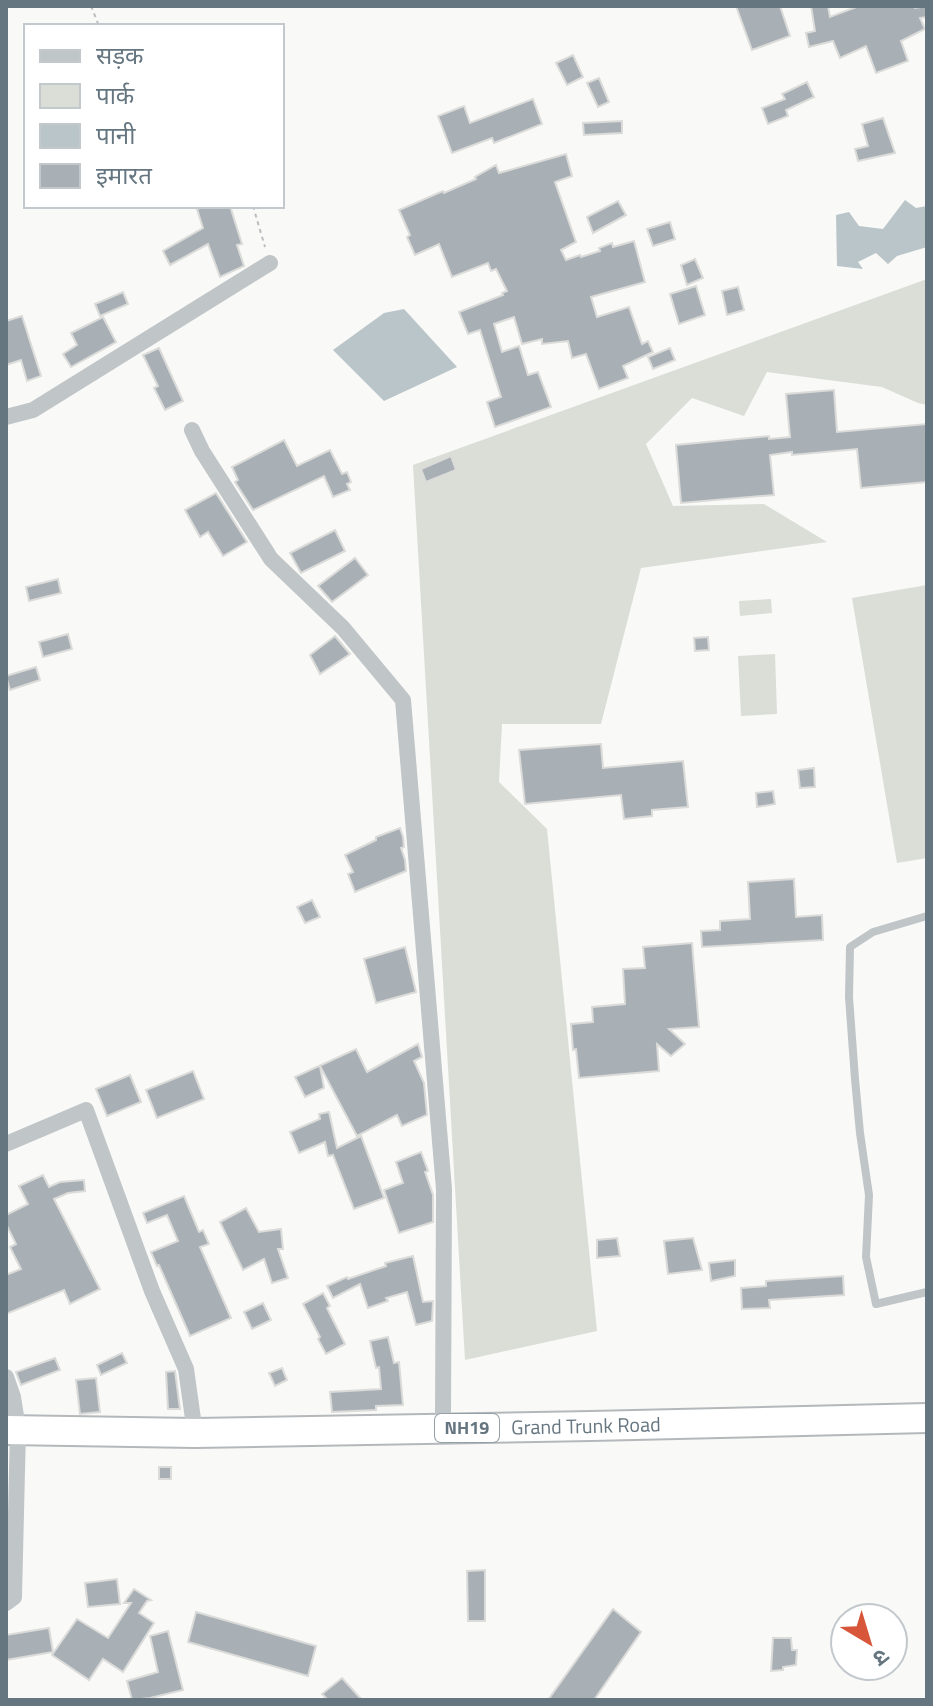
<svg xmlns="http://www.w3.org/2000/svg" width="933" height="1706" font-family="'Titillium Web','Noto Sans Devanagari',sans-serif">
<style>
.green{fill:#daded7}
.water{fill:#bac5c9}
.building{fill:#a8b0b6;stroke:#dbdbd9;stroke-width:2}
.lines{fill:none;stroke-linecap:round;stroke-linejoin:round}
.highway-casing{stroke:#b4b8bb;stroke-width:32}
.path{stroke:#bbbec0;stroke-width:2;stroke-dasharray:4 4;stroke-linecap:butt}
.lane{stroke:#c0c5c8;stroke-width:8}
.street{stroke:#c0c5c8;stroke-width:16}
.highway{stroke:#fff;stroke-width:28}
.labels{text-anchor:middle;stroke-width:8;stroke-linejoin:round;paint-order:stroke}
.shield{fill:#fff;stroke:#949fa6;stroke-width:2}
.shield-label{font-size:18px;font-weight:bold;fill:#667680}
.street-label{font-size:20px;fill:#667680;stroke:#fff}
</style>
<rect width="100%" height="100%" fill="#f9f9f7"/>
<!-- green -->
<g class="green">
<path d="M927 279V405L918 403 882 387 767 372 744 416 692 398 646 444 673 506 764 504 827 542 641 568 601 724H502L499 782 547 829 597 1331 465 1360 413 465Z"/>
<path d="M927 585V858L897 863 852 598Z"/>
<path d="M771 599 772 613 740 616 739 601Z"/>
<path d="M775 654 777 714 741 716 738 656Z"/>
</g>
<!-- water -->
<g class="water">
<path d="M905 200 916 208 927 206V247L897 256 888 264 876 253 858 262 863 269 837 266 836 215 849 212 859 226 883 229Z"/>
<path d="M404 309 457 367 384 401 333 350 384 313Z"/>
</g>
<!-- building -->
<g class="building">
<path d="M736 6H780L790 36 752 50Z"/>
<path d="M811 6H828L830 17 859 6H914L915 8 927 6V17L920 18 925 29 901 41 908 61 876 73 866 46 840 58 833 41 809 47 806 33 815 31Z"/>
<path d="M573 55 583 77 567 85 556 63Z"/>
<path d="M599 78 609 102 598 107 587 83Z"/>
<path d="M807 82 814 97 786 110 788 116 768 124 762 108 785 99 782 94Z"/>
<path d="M533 99 542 124 494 143 492 138 452 153 438 116 464 106 470 123Z"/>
<path d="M883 118 895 153 858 161 855 149 868 146 862 124Z"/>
<path d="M622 121V133L584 135 583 123Z"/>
<path d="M566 154 572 176 555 182 576 242 561 250 566 260 580 255 581 257 600 251 599 248 612 243 613 247 634 241 645 282 591 297 597 317 629 307 642 344 648 341 653 352 623 366 628 378 599 389 586 354 572 358 568 341 542 344V339L522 344 514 317 494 324 502 352 519 346 528 375 538 372 551 407 495 427 487 402 501 397 480 330 468 334 459 312 503 295 502 293 507 291 496 269 491 271 488 263 452 277 439 244 415 255 407 237 410 235 399 210 443 191 444 193 476 179 475 177 496 165 499 173Z"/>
<path d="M618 201 626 215 593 233 587 217Z"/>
<path d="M205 206H230L242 244 237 245 244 266 220 277 208 244 170 265 163 251 203 228 197 209Z"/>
<path d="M670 222 675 239 653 246 647 229Z"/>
<path d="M695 259 703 278 687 285 681 265Z"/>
<path d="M696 286 705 315 679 324 670 294Z"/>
<path d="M738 287 744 310 727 315 722 291Z"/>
<path d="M123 292 128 304 100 316 95 304Z"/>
<path d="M22 316 41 376 27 381 21 360 6 365V321Z"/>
<path d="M103 317 116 342 71 367 63 354 77 345 71 333Z"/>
<path d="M159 348 183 401 165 410 154 388 158 386 143 355Z"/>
<path d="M670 348 675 360 653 369 648 357Z"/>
<path d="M834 390 837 432 927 424V482L861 488 857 449 792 455V452L770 455 774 495 681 503 676 445 769 436V439L790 437 786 394Z"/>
<path d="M284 440 297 466 330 450 342 474 347 472 351 482 347 484 350 490 333 497 324 476 253 510 235 482 238 480 232 467Z"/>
<path d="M451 456 456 470 426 482 421 469Z"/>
<path d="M216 493 247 542 223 556 208 532 200 537 185 510Z"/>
<path d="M335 530 345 551 301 573 290 553Z"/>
<path d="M355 558 368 575 332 602 318 586Z"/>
<path d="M58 579 61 593 29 601 26 587Z"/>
<path d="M68 634 72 649 43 657 39 642Z"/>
<path d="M335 636 350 654 320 674 310 655Z"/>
<path d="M708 637 709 650 695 651 694 638Z"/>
<path d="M36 667 40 680 10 690 6 676Z"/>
<path d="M601 744 603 768 683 761 688 807 652 810V816L624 819 621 795 525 804 519 750Z"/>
<path d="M814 768 815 787 800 788 798 770Z"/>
<path d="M773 791 775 804 757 807 756 793Z"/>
<path d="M400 828 403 837 404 847 401 848 405 860 406 871 355 892 348 874 353 872 345 855 376 840V837Z"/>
<path d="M794 879 796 917 822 915 823 940 702 947 701 931 720 930V921L750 919 748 882Z"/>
<path d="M312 900 320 917 305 923 297 907Z"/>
<path d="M692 943 699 1027 669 1029 685 1044 671 1056 657 1044 659 1071 579 1078 576 1049 573 1050 571 1024 593 1022 592 1007 625 1004 623 969 645 968 643 947Z"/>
<path d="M405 947 416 992 376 1003 364 959Z"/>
<path d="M418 1044 422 1057 414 1061 424 1083 427 1115 402 1126 397 1115 357 1136 320 1066 324 1088 305 1097 295 1077 356 1049 367 1072Z"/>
<path d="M193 1071 204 1099 157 1118 146 1090Z"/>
<path d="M130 1075 141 1102 107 1116 96 1089Z"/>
<path d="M329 1112 337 1148 361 1136 384 1198 354 1209 333 1155 328 1156 325 1142 299 1153 290 1132 320 1119 319 1114Z"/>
<path d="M421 1152 428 1171 425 1172 433 1195V1222L399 1233 384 1190 403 1183 396 1162Z"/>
<path d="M43 1175 49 1187 60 1182 84 1180 85 1191 68 1193 54 1199 100 1289 70 1304 64 1290 6 1314V1275L21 1269 10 1247 16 1244 6 1224V1215L28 1204 19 1186Z"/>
<path d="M184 1196 199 1232 203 1230 209 1244 200 1247 231 1318 190 1336 159 1265 157 1266 151 1252 178 1241 167 1215 147 1223 143 1213Z"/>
<path d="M246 1208 259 1232 281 1229 283 1249H278L288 1278 272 1283 264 1259 243 1270 220 1222Z"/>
<path d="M617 1238 620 1256 597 1258V1240Z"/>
<path d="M693 1238 702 1270 668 1274 664 1241Z"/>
<path d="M413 1256 423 1302 433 1301 432 1321 416 1325 407 1292 386 1298 388 1301 368 1308 360 1284 333 1298 327 1286 347 1277 348 1279 386 1266 385 1263Z"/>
<path d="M735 1260V1276L711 1281 709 1263Z"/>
<path d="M843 1276 844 1295 769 1300 770 1308 742 1309 741 1288 766 1286V1281Z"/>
<path d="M323 1293 330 1306 327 1308 345 1344 326 1354 318 1339 320 1337 303 1304Z"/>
<path d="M263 1303 271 1320 252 1329 244 1312Z"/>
<path d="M388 1337 394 1363 399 1362 403 1405 376 1406V1410L332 1412 330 1392 381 1389 379 1367 376 1368 370 1341Z"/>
<path d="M122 1353 127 1363 101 1375 97 1365Z"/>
<path d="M55 1358 60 1370 21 1385 16 1372Z"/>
<path d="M282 1368 287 1380 275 1386 269 1373Z"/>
<path d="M175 1371 180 1409H168L166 1372Z"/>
<path d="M96 1378 100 1412 80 1414 76 1380Z"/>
<rect x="159" y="1467" width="12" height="12"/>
<path d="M485 1570V1621H468L467 1571Z"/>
<path d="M117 1579 120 1604 88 1607 85 1583Z"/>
<path d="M134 1589 151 1600 147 1601 139 1613 154 1623 123 1672 103 1659 89 1680 52 1655 77 1619 108 1638 131 1603H124Z"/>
<path d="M613 1609 641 1632 594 1700H548Z"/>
<path d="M196 1612 316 1646 308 1676 188 1642Z"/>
<path d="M49 1628 53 1652 6 1660V1635Z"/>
<path d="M168 1631 183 1690 150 1698 132 1700 127 1681 158 1672 150 1636Z"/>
<path d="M773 1638H791L792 1650H797L796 1665 783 1667V1670L771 1671Z"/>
<path d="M342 1678 362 1700H328L322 1694Z"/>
</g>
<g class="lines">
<defs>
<g id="highway">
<path id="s1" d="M6 1430 195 1433 591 1426 927 1418"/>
</g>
</defs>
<!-- highway casing -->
<use href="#highway" class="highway-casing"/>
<!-- path -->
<g class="path">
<path d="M91 6 99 26"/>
<path d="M253 206 265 247"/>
</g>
<!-- lane -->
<path class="lane" d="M927 916 873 932 850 947 849 997 855 1079 860 1133 869 1195 866 1257 876 1304 927 1292"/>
<!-- street -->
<g class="street">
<path d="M6 417 33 410 270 263"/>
<path d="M192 430 202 451 271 559 343 628 403 700 444 1189 443 1418 445 1429"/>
<path d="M6 1144 86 1110 152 1291 186 1369 195 1433"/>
<path d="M6 1377 13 1397 18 1429 14 1597 6 1603"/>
</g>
<!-- highway -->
<use href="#highway" class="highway"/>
</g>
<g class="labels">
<!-- shield labels -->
<rect class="shield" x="435" y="1414" width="64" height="28" rx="6"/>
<g class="shield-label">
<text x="467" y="1434">NH19</text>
</g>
<!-- street labels -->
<g class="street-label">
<text dy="7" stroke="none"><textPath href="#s1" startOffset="580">Grand Trunk Road</textPath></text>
</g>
</g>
<!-- border -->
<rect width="933" height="1706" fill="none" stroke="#667680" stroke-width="16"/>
<!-- legend -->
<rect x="24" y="24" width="260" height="184" fill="#ffffff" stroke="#c2c8cc" stroke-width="2"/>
<rect x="40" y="50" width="40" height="12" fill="#c0c5c8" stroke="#c2c8cc" stroke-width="2"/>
<text x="96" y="64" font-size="24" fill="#667680">सड़क</text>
<rect x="40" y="84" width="40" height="24" fill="#daded7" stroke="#c2c8cc" stroke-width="2"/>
<text x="96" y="104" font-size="24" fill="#667680">पार्क</text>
<rect x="40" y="124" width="40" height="24" fill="#bac5c9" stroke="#c2c8cc" stroke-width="2"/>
<text x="96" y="144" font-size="24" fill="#667680">पानी</text>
<rect x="40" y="164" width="40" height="24" fill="#a8b0b6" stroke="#c2c8cc" stroke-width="2"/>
<text x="96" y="184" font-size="24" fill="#667680">इमारत</text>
<!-- north arrow -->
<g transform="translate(869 1642) rotate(142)"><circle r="38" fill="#ffffff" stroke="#c2c8cc" stroke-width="2"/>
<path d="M0-6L14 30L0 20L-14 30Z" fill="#d85639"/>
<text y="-12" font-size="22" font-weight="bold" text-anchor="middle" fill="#667680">उ</text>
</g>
</svg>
